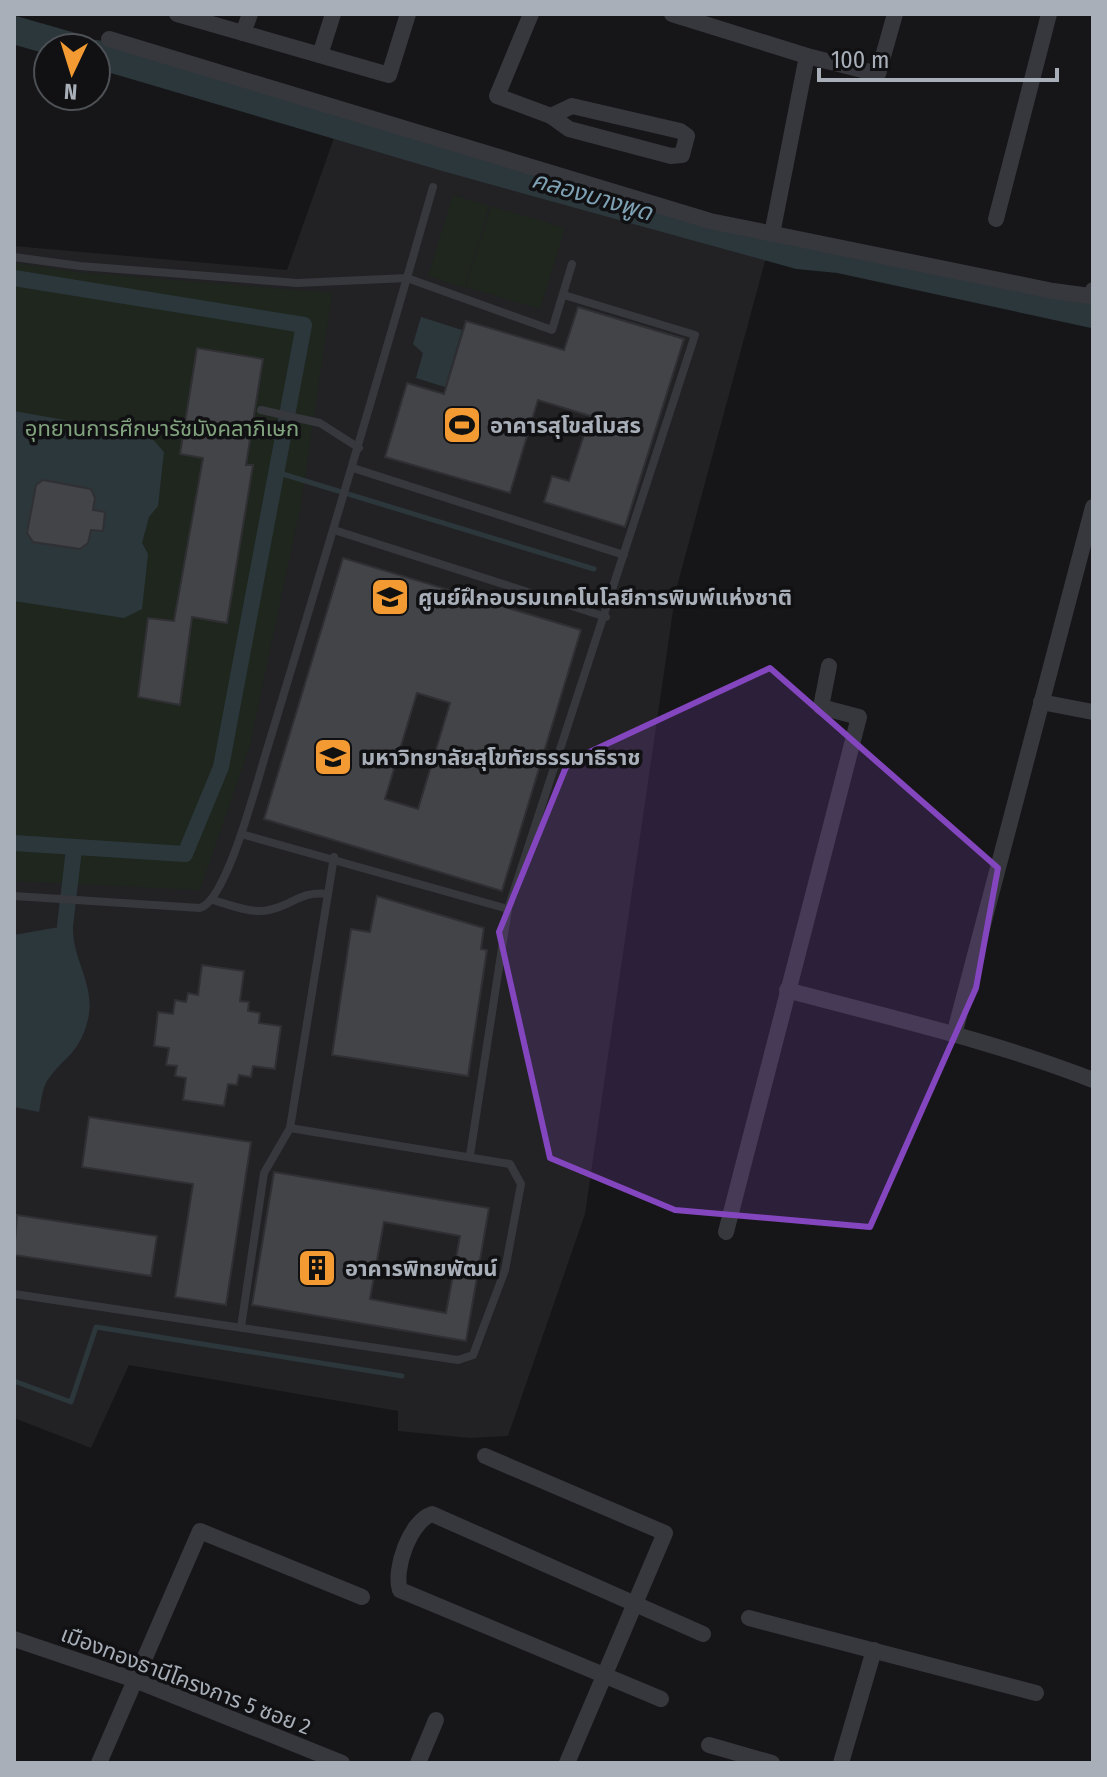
<svg xmlns="http://www.w3.org/2000/svg" width="1107" height="1777" font-family="'Fira Sans Condensed','Noto Sans Thai',sans-serif">
<style>
.built{fill:#222225}
.green{fill:#1e261e}
.water{fill:#2c373c}
.lines{fill:none;stroke-linecap:round;stroke-linejoin:round}
.stream{stroke:#2c373c;stroke-width:5}
.canal{stroke:#2c373c;stroke-width:16}
.river{stroke:#2c373c;stroke-width:28}
.building{fill:#424448;stroke:#303034;stroke-width:2;fill-rule:evenodd}
.lane{stroke:#37383d;stroke-width:8}
.street{stroke:#37383d;stroke-width:16}
.marked{fill:#8446be;fill-opacity:0.2;stroke:#8446be;stroke-width:6;stroke-linejoin:round}
.labels{text-anchor:middle;stroke-width:7;stroke-linejoin:round;paint-order:stroke}
.poi-label{font-size:22px;font-weight:bold;fill:#a8afb8;stroke:#111113;text-anchor:start}
.park-label{font-size:22px;fill:#81a37e;stroke:#111113}
.street-label{font-size:22px;fill:#a8afb8;stroke:#111113}
.water-label{font-size:24px;font-style:italic;fill:#7ea1b3;stroke:#111113}
</style>
<rect width="100%" height="100%" fill="#161618"/>
<!-- built -->
<path class="built" d="M334 138 767 254 676 590 585 1214 508 1436 470 1438 398 1431V1411L129 1365 91 1448 14 1418V246L287 270Z"/>
<!-- green -->
<g class="green">
<path d="M453 195 489 206 465 288 428 276Z"/>
<path d="M491 206 565 228 540 309 466 287Z"/>
<path d="M14 263 77 272 332 293 301 504 250 745 200 890 14 881Z"/>
</g>
<!-- water -->
<g class="water">
<path d="M421 317 462 330 445 387 416 378 423 353 413 344Z"/>
<path d="M14 411 149 435 164 452 158 506 149 517 142 543 148 554 142 609 124 618 14 601Z"/>
<path d="M65 926 73 927C72 959 96 986 88 1019 80 1054 63 1057 47 1081 42 1089 41 1103 39 1112L14 1107V935Z"/>
</g>
<g class="lines">
<!-- stream -->
<g class="stream">
<path d="M276 472 594 569"/>
<path d="M14 1381 71 1402 96 1327 402 1376"/>
</g>
<!-- canal -->
<g class="canal">
<path d="M14 278 304 325 221 767 185 854 14 843"/>
<path d="M65 926 74 849"/>
</g>
<!-- river -->
<g class="river">
<path d="M14 30 77 48"/>
<path d="M96 54 448 158 798 255 839 259 1093 314"/>
</g>
</g>
<!-- building -->
<g class="building">
<path d="M578 307 684 339 625 527 544 502 552 476 569 481 590 416 538 400 510 493 385 457 407 383 444 394 466 321 564 350Z"/>
<path d="M197 348 263 359 246 465H253L227 623 192 617 180 705 138 697 148 618 174 621 203 458 180 454Z"/>
<path d="M43 480 91 489 95 498 93 510 105 512 103 531 91 530 88 543 80 549 33 542 27 533 36 485Z"/>
<path d="M343 558 581 630 502 891 264 819ZM417 693 450 703 418 809 385 799Z"/>
<path d="M377 896 484 928 481 949 487 950 468 1076 332 1055 351 929 370 932Z"/>
<path d="M202 965 244 971 240 1001 249 1002 248 1011 260 1013 259 1023 281 1026 275 1069 253 1066 251 1077 239 1075 237 1085 228 1084 224 1106 183 1100 186 1078 175 1076 177 1066 166 1065 169 1048 154 1046 158 1012 173 1014 175 1000 186 1002 188 993 198 995Z"/>
<path d="M89 1117 251 1142 226 1305 175 1297 193 1184 82 1167Z"/>
<path d="M274 1172 489 1208 466 1341 252 1305ZM384 1222 460 1236 446 1313 370 1299Z"/>
<path d="M17 1215 157 1236 151 1276 14 1255Z"/>
</g>
<g class="lines">
<!-- lane -->
<g class="lane">
<path d="M14 257 80 266 297 283 407 278 552 330 572 264"/>
<path d="M261 410 320 423 359 448"/>
<path d="M353 468 624 555"/>
<path d="M334 530 606 617"/>
<path d="M241 834 508 909"/>
<path d="M14 896 200 908C228 900 259 773 269 743 325 558 380 373 433 187"/>
<path d="M213 900C230 905 252 914 269 910 294 905 299 891 328 894"/>
<path d="M470 1155 508 909 695 335 564 295"/>
<path d="M14 1294 458 1360 473 1355 505 1270 521 1184 510 1164 290 1128"/>
<path d="M241 1327 264 1173 290 1128 334 857"/>
</g>
<!-- street -->
<g class="street">
<path d="M177 14 389 75 408 14"/>
<path d="M531 14 497 96 551 116"/>
<path d="M672 14 807 56 878 74 895 14"/>
<path d="M243 33 250 14"/>
<path d="M109 39 710 221 1053 291 1090 296 1093 290"/>
<path d="M320 55 333 14"/>
<path d="M572 106 680 131 687 136 682 155 671 156 569 129 551 116Z"/>
<path d="M996 219 1049 14"/>
<path d="M772 234 807 56"/>
<path d="M1041 702 1093 712"/>
<path d="M787 990C890 1018 994 1041 1093 1080"/>
<path d="M954 1035 1093 507"/>
<path d="M726 1232 859 717 821 707 829 666"/>
<path d="M485 1456 665 1533 567 1763"/>
<path d="M749 1618 1036 1693"/>
<path d="M14 1639 135 1680 342 1763"/>
<path d="M661 1699 400 1590C393 1570 410 1521 432 1514L703 1634"/>
<path d="M709 1745 772 1763"/>
<path d="M99 1763 200 1531 362 1597"/>
<path d="M418 1763 436 1720"/>
<path d="M841 1763 874 1650"/>
</g>
</g>
<!-- marked area -->
<path class="marked" d="M770 668 998 868 976 988 870 1227 675 1210 550 1158 499 932 568 762Z"/>
<!-- icons -->
<defs>
<symbol id="stadium-square" viewBox="-11 -11 22 22"><rect x="-9" y="-9" width="18" height="18" rx="4" fill="#f39b32" stroke="#111113"/><path d="M0-5a6.5 5 0 1 0 0 10a6.5 5 0 1 0 0-10ZM-3.5-1.8h7v3.6h-7Z" fill="#111"/></symbol>
<symbol id="university-square" viewBox="-11 -11 22 22"><rect x="-9" y="-9" width="18" height="18" rx="4" fill="#f39b32" stroke="#111113"/><path d="M0-5L7-2L0 1L-7-2ZM-4 1L0 2.5L4 1V4Q0 6-4 4Z" fill="#111"/></symbol>
<symbol id="building-square" viewBox="-11 -11 22 22"><rect x="-9" y="-9" width="18" height="18" rx="4" fill="#f39b32" stroke="#111113"/><path d="M-4-6H4V6H1V3H-1V6H-4ZM-2.5-4.3h1.7v1.8h-1.7ZM.8-4.3h1.7v1.8H.8ZM-2.5-1h1.7V.8h-1.7ZM.8-1h1.7V.8H.8Z" fill="#111"/></symbol>
</defs>
<g fill-rule="evenodd">
<use href="#stadium-square" x="440" y="403" width="44" height="44"/>
<use href="#university-square" x="368" y="575" width="44" height="44"/>
<use href="#university-square" x="311" y="735" width="44" height="44"/>
<use href="#building-square" x="295" y="1246" width="44" height="44"/>
</g>
<g class="labels">
<!-- poi labels -->
<g class="poi-label">
<text x="490" y="433">อาคารสุโขสโมสร</text>
<text x="418" y="605">ศูนย์ฝึกอบรมเทคโนโลยีการพิมพ์แห่งชาติ</text>
<text x="361" y="765">มหาวิทยาลัยสุโขทัยธรรมาธิราช</text>
<text x="345" y="1276">อาคารพิทยพัฒน์</text>
</g>
<!-- park labels -->
<g class="park-label">
<text x="162" y="436">อุทยานการศึกษารัชมังคลาภิเษก</text>
</g>
<!-- street labels -->
<g class="street-label">
<text transform="translate(186 1680) rotate(21)" y="8">เมืองทองธานีโครงการ 5 ซอย 2</text>
</g>
<!-- water labels -->
<g class="water-label">
<text transform="translate(592 196) rotate(16)" y="8">คลองบางพูด</text>
</g>
</g>
<!-- border -->
<rect width="1107" height="1777" fill="none" stroke="#a8afb8" stroke-width="32"/>
<!-- north arrow -->
<g transform="translate(72 72) rotate(184)"><circle r="38" fill="#111113" stroke="#4d5055" stroke-width="2"/>
<path d="M0-6L14 30L0 20L-14 30Z" fill="#f39b32"/>
<text y="-12" font-size="22" font-weight="bold" text-anchor="middle" fill="#a8afb8">N</text>
</g>
<!-- scale -->
<path d="M819 68v12h238v-12" fill="none" stroke="#a8afb8" stroke-width="4"/>
<text x="831" y="68" font-size="24" fill="#a8afb8" stroke="#111113" stroke-width="6" paint-order="stroke">100 m</text>
</svg>
